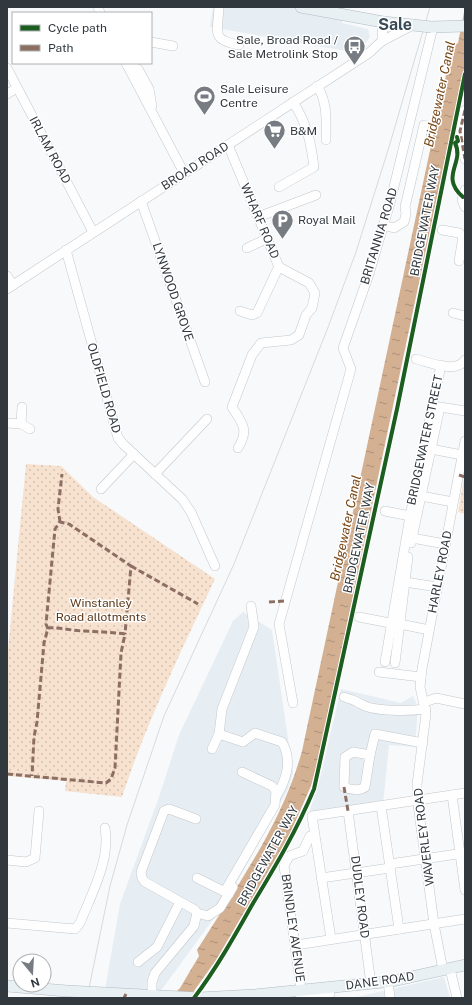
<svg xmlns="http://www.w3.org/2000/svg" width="472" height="1005" font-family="'Public Sans',sans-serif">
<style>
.built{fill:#e6edf3}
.park{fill:url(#park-dots)}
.water{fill:url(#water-ripples)}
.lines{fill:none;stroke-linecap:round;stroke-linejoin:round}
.minor-casing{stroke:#c3c8cc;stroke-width:10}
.major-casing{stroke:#b0bcc5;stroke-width:12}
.minor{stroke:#fefefe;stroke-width:9}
.major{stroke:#e9f0f3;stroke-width:11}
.tram{stroke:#d9dadc;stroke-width:1}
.major-bridge-casing{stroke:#b0bcc5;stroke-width:12;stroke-linecap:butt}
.major-bridge{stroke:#e9f0f3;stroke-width:11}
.quiet{stroke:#8d6e63;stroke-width:3;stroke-dasharray:6 3;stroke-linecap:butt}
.cycleway-casing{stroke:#fff;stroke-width:6}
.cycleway{stroke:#1b5e20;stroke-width:4}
.labels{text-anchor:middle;stroke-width:3;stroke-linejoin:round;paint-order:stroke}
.poi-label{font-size:12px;fill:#31393f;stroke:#fff;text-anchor:start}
.street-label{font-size:12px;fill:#31393f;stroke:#fff}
.park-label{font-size:12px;fill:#5a3615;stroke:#fff}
.water-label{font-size:13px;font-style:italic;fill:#784513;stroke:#fff}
.district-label{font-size:16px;font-weight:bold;fill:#3a4b58;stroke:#fff}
</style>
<defs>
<pattern id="park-dots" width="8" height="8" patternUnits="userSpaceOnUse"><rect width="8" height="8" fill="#f7e1cf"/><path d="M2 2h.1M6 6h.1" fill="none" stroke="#d4c2b3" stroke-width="1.8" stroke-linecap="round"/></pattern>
<pattern id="water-ripples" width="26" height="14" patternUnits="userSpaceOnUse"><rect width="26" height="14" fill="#d3b092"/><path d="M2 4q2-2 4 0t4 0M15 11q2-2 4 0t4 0" fill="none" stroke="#ac9079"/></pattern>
</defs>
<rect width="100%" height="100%" fill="#f7f9fb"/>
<!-- built -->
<g class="built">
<path d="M213 7H345L342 23 368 29 370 37 358 53 210 27Z"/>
<path d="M243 612 272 630 293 773 288 789 242 873 214 918 160 992 105 989 120 904 159 797 179 735 233 621Z"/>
<path d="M341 689 401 703 413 696 418 707 415 747 389 745 383 804 311 814 310 810 319 783Z"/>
<path d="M444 977 450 998H357V997Z"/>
</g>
<!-- park -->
<g class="park">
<path d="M26 464 61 466 93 497 215 579C181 651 147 721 122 797L65 791 66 781 7 776V661Z"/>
<path d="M465 473V514L458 512Z"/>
</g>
<!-- water -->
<path class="water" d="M465 7V64L320 753 311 786 289 836 216 960 189 998H170L180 988 199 956 197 950C237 886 282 824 302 751L452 47 458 43Z"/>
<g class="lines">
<defs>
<g id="minor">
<path d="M98 7 100 13"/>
<path d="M219 7C218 32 210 40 239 45"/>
<path d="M382 41 413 25"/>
<path d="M151 42 173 46"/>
<path d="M126 63 184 173"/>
<path d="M127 65 138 69 149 89 152 106"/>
<path d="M7 68 93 232"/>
<path d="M317 86C328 102 326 122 326 140"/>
<path d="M7 94 17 88"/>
<path d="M465 110 460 131 465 159"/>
<path d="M228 145 279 267 309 283 315 293 312 308 306 315 299 335 291 340 261 343 252 355 232 407C243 424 249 430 238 448"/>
<path d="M279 187 314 167C311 143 307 123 293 102"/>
<path d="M465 190 462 200 465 207"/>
<path d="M141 201 205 382"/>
<path d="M258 217 316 195"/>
<path d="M383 225 394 228 404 222 406 214 405 207 424 125"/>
<path d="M442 230 459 233 463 237"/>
<path d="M247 248 266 239"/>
<path d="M66 250 118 438 123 444 182 499 191 512 215 566"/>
<path d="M459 261 463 237H465"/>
<path d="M7 276 13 285"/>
<path d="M7 289 369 53 382 41 383 22"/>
<path d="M240 311 252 315 257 313 279 266"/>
<path d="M453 313 465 316"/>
<path d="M416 359C429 362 456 374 465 360"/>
<path d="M7 423 21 424 30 429"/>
<path d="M21 424 22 407"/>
<path d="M431 449 462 455"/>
<path d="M155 474 207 419"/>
<path d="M101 489 134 454"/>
<path d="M421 496 453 502"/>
<path d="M385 511 410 516"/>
<path d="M412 538 445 544"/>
<path d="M411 543 440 407 465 411"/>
<path d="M405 582 437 587"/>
<path d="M359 617 390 623"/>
<path d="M400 624 429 630"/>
<path d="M385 662 410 516 441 365"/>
<path d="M395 663 408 557"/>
<path d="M379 672 421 677"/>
<path d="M344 697C352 699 354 700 361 704 373 712 412 711 426 709"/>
<path d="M425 702 436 698 465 704"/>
<path d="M293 703 279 624 351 369 343 348 369 274 390 203 433 27"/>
<path d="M219 734 222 709 254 627 251 606"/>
<path d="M212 749 219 734 243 742 255 733 282 742C293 761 286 780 276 797"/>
<path d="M353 752 370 755 365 787C360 791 350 790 344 787L345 757Z"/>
<path d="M370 755 375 734 423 743"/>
<path d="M452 795 465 890"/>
<path d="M381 806 399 929"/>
<path d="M348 811 371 984"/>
<path d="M7 860 26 862 35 858 39 811"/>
<path d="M390 864 464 853"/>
<path d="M197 878 229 894"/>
<path d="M321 878 390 868"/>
<path d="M225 891 275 805 276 791 272 786 242 772"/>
<path d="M197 913 208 916 220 908 233 887"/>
<path d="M7 923 75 929 80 923C91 895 111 859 105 828"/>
<path d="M331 939 312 816 465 793"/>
<path d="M296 945 465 919"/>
<path d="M138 962 157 947 180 902"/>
<path d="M450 969 457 998"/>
<path d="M443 970 434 924 417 797V784L426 714 420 687 422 669 465 441"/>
<path d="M388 981 390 998"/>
<path d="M301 989 284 866 289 856 303 851 310 836"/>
<path d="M152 994V982L155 973 194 926 197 913 195 910 145 882 142 878 141 872 164 811 169 809 196 819"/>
<path d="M300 998 330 994"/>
</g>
<g id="major">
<path d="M301 7 383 22 413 25"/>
<path d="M431 27 465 26"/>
<path d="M7 986 67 991"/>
<path d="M105 993 199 998 254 995 393 981 465 965"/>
</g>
</defs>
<!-- minor casing -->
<use href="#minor" class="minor-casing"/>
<!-- major casing -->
<use href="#major" class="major-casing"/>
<!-- minor -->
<use href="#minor" class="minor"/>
<!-- major -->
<use href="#major" class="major"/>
<!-- tram -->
<path class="tram" d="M87 998 110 886 127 825 164 716 234 564 327 330 356 252 389 147 430 7"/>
<defs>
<g id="major-bridge">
<path d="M413 25 431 27"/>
<path d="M67 991 105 993"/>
</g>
</defs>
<!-- major-bridge casing -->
<use href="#major-bridge" class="major-bridge-casing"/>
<!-- major-bridge -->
<use href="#major-bridge" class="major-bridge"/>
<!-- quiet -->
<g class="quiet">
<path d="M465 110 460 131 465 159"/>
<path d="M459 475 465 477"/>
<path d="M60 522 58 509 62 474"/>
<path d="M131 566 198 604"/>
<path d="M269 602 285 601"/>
<path d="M48 629 46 624 55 529 60 522 69 524 131 566 125 634"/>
<path d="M7 774 106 783 111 779 115 768 121 653 125 634C111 632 98 632 84 631 72 631 61 627 48 628L44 643 37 722 34 737 32 776"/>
<path d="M344 787 348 811"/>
<path d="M124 998 126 994"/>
</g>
<defs>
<g id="cycleway">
<path d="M457 137 458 141 455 143C465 163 439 176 463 197"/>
<path d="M194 998C216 969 234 937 252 905 275 867 297 830 314 789L397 409 465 74"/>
</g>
</defs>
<!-- cycleway casing -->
<use href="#cycleway" class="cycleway-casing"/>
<!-- cycleway -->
<use href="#cycleway" class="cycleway"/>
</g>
<!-- icons -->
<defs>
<symbol id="bus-pin" viewBox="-11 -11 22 30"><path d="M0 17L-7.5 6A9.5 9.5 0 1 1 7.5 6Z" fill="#767c81" stroke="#fff"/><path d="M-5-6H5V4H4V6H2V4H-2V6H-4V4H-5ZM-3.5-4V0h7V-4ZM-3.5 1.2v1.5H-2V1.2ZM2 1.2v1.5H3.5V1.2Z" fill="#fff"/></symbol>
<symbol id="stadium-pin" viewBox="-11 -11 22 30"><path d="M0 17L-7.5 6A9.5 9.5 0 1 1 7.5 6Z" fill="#767c81" stroke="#fff"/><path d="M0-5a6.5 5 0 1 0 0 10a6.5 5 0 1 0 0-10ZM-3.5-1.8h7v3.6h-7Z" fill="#fff"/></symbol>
<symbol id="supermarket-pin" viewBox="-11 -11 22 30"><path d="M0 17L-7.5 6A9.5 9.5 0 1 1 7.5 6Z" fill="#767c81" stroke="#fff"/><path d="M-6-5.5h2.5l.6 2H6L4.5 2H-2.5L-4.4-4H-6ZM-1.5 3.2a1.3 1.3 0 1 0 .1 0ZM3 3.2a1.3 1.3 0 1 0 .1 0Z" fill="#fff"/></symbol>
<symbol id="parking-pin" viewBox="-11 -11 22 30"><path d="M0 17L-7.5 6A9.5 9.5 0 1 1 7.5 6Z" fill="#767c81" stroke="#fff"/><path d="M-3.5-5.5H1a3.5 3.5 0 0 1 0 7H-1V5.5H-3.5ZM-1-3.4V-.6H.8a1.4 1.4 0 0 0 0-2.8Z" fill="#fff"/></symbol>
</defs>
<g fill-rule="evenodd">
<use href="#bus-pin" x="342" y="34" width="25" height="34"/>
<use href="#stadium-pin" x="192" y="84" width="25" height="34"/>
<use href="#supermarket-pin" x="262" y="118" width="25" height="34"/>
<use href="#parking-pin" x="270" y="208" width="25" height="34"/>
</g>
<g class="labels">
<!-- poi labels -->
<g class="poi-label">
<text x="338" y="44" text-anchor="end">Sale, Broad Road /<tspan x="338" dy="14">Sale Metrolink Stop</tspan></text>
<text x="220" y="93">Sale Leisure<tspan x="220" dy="14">Centre</tspan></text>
<text x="290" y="135">B&amp;M</text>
<text x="298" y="224">Royal Mail</text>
</g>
<!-- street labels -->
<g class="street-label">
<text transform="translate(50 150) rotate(62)" y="4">IRLAM ROAD</text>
<text transform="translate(195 166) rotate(-33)" y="4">BROAD ROAD</text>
<text transform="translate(260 221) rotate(67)" y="4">WHARF ROAD</text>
<text transform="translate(425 221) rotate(-79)" y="4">BRIDGEWATER WAY</text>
<text transform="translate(379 236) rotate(-73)" y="4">BRITANNIA ROAD</text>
<text transform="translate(173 292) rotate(71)" y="4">LYNWOOD GROVE</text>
<text transform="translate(104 388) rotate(74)" y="4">OLDFIELD ROAD</text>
<text transform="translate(425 440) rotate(-78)" y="4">BRIDGEWATER STREET</text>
<text transform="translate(359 538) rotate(-78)" y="4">BRIDGEWATER WAY</text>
<text transform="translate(440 572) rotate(-79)" y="4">HARLEY ROAD</text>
<text transform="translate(424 837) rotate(-97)" y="4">WAVERLEY ROAD</text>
<text transform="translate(268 856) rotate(-61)" y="4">BRIDGEWATER WAY</text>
<text transform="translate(360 897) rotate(83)" y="4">DUDLEY ROAD</text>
<text transform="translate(293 928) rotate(82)" y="4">BRINDLEY AVENUE</text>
<text transform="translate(380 981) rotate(-8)" y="4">DANE ROAD</text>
</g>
<!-- park labels -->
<g class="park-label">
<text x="101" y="607">Winstanley<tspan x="101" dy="14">Road allotments</tspan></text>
</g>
<!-- water labels -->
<g class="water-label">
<text transform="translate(439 94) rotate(-78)" y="5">Bridgewater Canal</text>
<text transform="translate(345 528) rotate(-78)" y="5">Bridgewater Canal</text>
</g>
<!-- district labels -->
<g class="district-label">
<text x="395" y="30">Sale</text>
</g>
</g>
<!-- border -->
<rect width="472" height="1005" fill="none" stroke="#31393f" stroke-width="16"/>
<!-- legend -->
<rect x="12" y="12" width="140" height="52" fill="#ffffff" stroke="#adb0b2"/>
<rect x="20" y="25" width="20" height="6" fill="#1b5e20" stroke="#adb0b2"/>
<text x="48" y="32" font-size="12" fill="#31393f">Cycle path</text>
<rect x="20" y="45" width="20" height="6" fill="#8d6e63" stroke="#adb0b2"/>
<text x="48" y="52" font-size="12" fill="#31393f">Path</text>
<!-- north arrow -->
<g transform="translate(32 973) rotate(162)"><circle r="19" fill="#ffffff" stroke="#adb0b2"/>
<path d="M0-3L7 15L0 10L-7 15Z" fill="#767c81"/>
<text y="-6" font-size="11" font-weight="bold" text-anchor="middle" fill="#31393f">N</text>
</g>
</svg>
